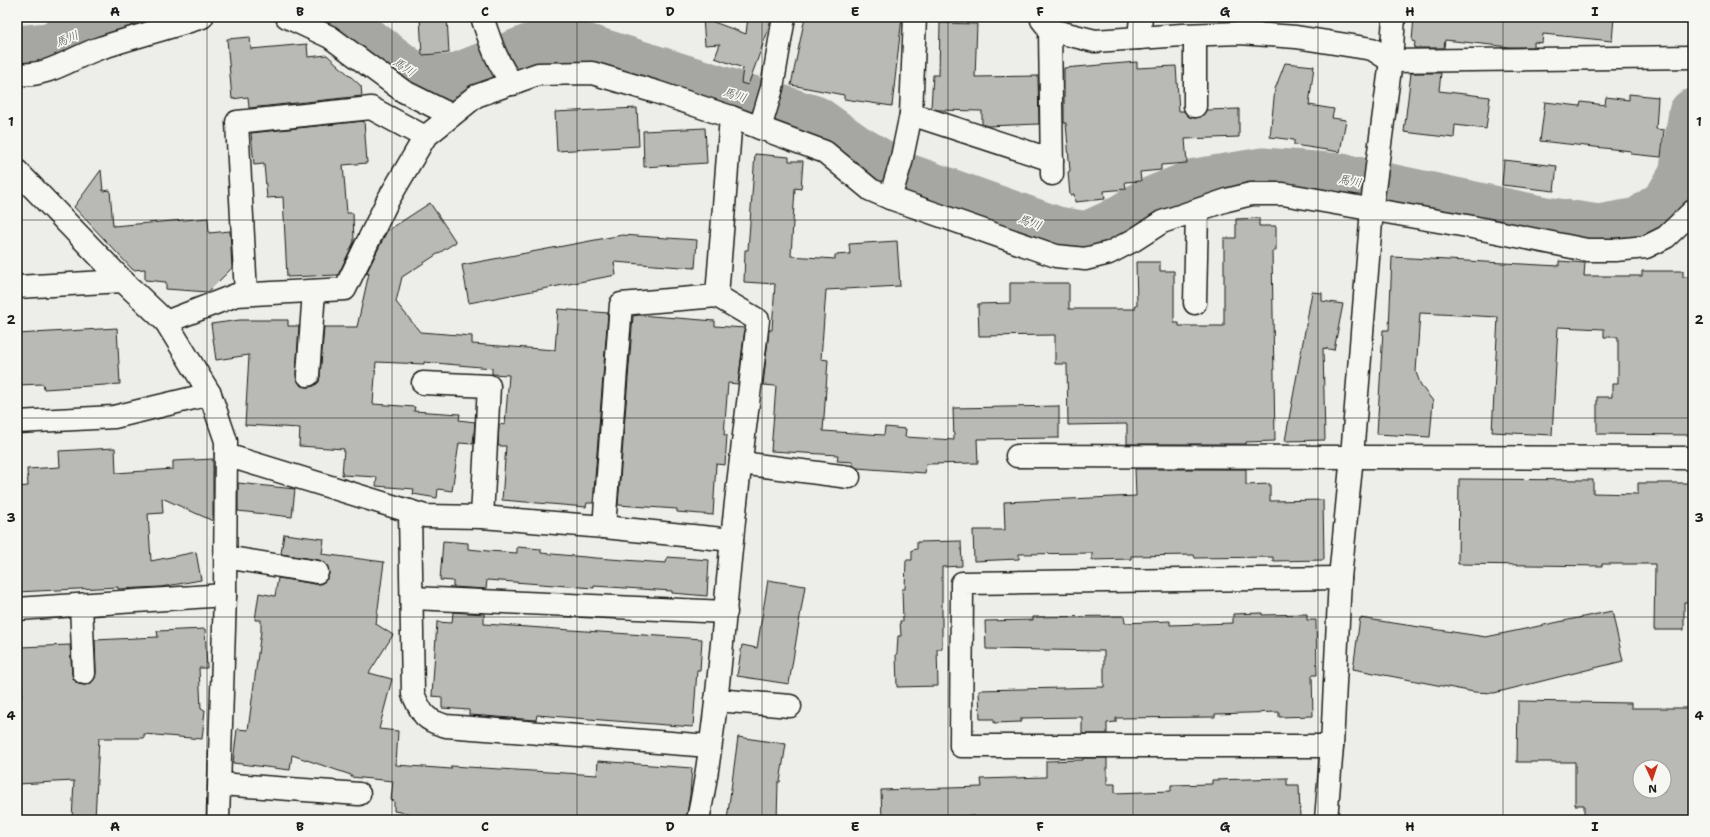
<svg xmlns="http://www.w3.org/2000/svg" width="1710" height="837" font-family="'Shantell Sans','Klee One',sans-serif">
<style>
.lines{fill:none;stroke-linecap:round;stroke-linejoin:round}
.river{stroke:#a6a6a3;stroke-width:49}
.building{fill:#b9b9b6;stroke:#1c1c1c;fill-rule:evenodd}
.street-casing{stroke:#1c1c1c;stroke-width:25}
.street{stroke:#f6f6f2;stroke-width:22}
.grid{fill:none;stroke:#1c1c1c;stroke-width:1;stroke-opacity:0.55}
.labels{text-anchor:middle;stroke-width:3.5;stroke-linejoin:round;paint-order:stroke}
.water-label{font-size:12px;font-style:italic;fill:#535352;stroke:#f6f6f2}
.neatline{fill:none;stroke:#1c1c1c;stroke-width:1.5}
.grid-label{font-size:13px;text-anchor:middle;font-weight:bold;fill:#1c1c1c}
</style>
<rect width="100%" height="100%" fill="#edede9"/>
<filter id="ink" filterUnits="userSpaceOnUse"><feTurbulence type="fractalNoise" baseFrequency=".025" numOctaves="2"/><feDisplacementMap in="SourceGraphic" scale="8" xChannelSelector="R" yChannelSelector="G"/><feConvolveMatrix kernelMatrix="1 2 1 2 8 2 1 2 1" color-interpolation-filters="sRGB"/></filter>
<g filter="url(#ink)">
<g class="lines">
<!-- river -->
<g class="river">
<path d="M334 17 413 76 431 79H453L531 48 570 43 815 120 853 147 902 176 1057 231 1087 236 1115 223 1145 204 1196 183 1263 172 1342 178 1545 221 1599 229 1639 222 1667 202 1683 175 1693 113"/>
<path d="M17 50 49 47 86 31 140 17"/>
</g>
</g>
<!-- building -->
<g class="building">
<path d="M420 17H447L449 53 422 55Z"/>
<path d="M748 17H771L769 28 748 85 741 83 743 68 715 58 720 44 705 45 703 18 746 34Z"/>
<path d="M805 17H902L892 106 844 99V95L791 85Z"/>
<path d="M1414 17H1614L1612 41 1543 34 1542 43 1534 42V47H1510L1445 40 1444 48H1414L1415 42 1412 41Z"/>
<path d="M940 23 977 24 975 77 1038 76 1039 124 987 126 982 124V111L938 110 931 108 933 75H939Z"/>
<path d="M250 37 251 49 307 44 308 57 327 55 361 86 362 96 249 108 248 97 232 99 227 39Z"/>
<path d="M1137 62V68L1176 66 1179 111H1184L1189 117 1195 118 1201 117 1206 110 1239 109V137L1185 139 1187 163 1161 165V170L1140 172 1141 181 1125 182 1126 189 1104 191 1105 199 1075 202 1074 194 1070 195 1068 172 1070 171 1066 123H1064V68Z"/>
<path d="M1285 63 1314 66 1309 105 1334 109 1332 118 1346 120 1340 152 1294 145V140L1270 137 1275 89Z"/>
<path d="M1411 73H1441L1439 91 1490 97 1486 129 1455 125 1454 138 1404 132Z"/>
<path d="M1629 94 1658 97 1656 129 1664 130 1661 157 1631 154V151L1540 141 1545 102 1580 106 1581 102 1605 105 1606 97 1629 100Z"/>
<path d="M637 108 639 146 557 151 555 112Z"/>
<path d="M364 121 367 163 343 165 347 213H353L354 242 338 275 287 277 283 197 267 198 264 164 254 165 251 133Z"/>
<path d="M705 128 707 163 644 167 643 131Z"/>
<path d="M755 154 789 157V161H803L801 189 795 188 791 256 835 259V255L850 254 849 244 897 241 900 286 826 290 821 359 828 360 823 431 884 435 885 427 906 429 905 437 954 440 953 408 1059 406V438L977 439 978 463 926 464 925 473 857 468 853 466V462L837 461 838 455 771 451 776 386 763 385 769 330H772L775 284 744 282 745 250H748Z"/>
<path d="M1504 160 1557 166 1554 191 1502 185Z"/>
<path d="M101 170 103 191 110 190 113 226 208 218 209 233 230 231 232 268 208 292 166 289V282L145 280V269L133 270 74 207Z"/>
<path d="M430 203 456 242 402 277 396 302 420 332 472 336V344L555 350 558 309 608 313 593 503H587L586 507 502 500 506 446H498L499 424 505 425 509 375 492 374V368L424 362V364L376 362 373 404 415 407 414 411 460 414 459 420 475 422 473 444 459 443 452 491 438 489 437 498 413 494 414 489 376 486 377 477 342 475 344 449 299 446 300 428 245 425 249 355 216 360 211 324 240 320H288V326H299L296 374 297 380 301 386 308 387 314 386 319 382 320 376 324 327H357L369 273 366 274 387 231Z"/>
<path d="M1259 218V226H1276V251H1272L1275 441 1246 442V444H1127V424L1068 425 1067 364H1055V335L979 336 978 304 1010 303V283H1069V309H1135V306H1137L1136 262H1160V271H1174V323H1179V326H1224V238H1236V219Z"/>
<path d="M622 235 697 240 695 268 614 262 616 275 469 303 462 265Z"/>
<path d="M1392 257 1559 266V261L1585 263 1584 276H1642V271H1683V277H1693V435L1597 434V397H1612V384H1618V337H1604V329L1558 327 1552 435 1492 432 1498 317 1420 313 1416 372 1421 386 1433 401 1430 437 1377 434 1383 330H1389Z"/>
<path d="M1312 292 1322 293V301L1343 304 1334 350 1323 348 1325 440 1285 441Z"/>
<path d="M639 315 715 321V326L745 328 738 384 728 383 724 435H727L725 465 716 464 713 515 677 512V509L618 505 633 316Z"/>
<path d="M117 328 120 384 44 389 43 384 17 385V334Z"/>
<path d="M115 448 116 473 173 469V461L213 459V521L162 498 163 513 148 514 151 561 196 552 201 580 161 587 118 589V587L17 592V487L28 486 27 469 60 467 59 451Z"/>
<path d="M1135 469H1246V485L1270 484V501L1323 500 1324 560 1273 561V557L1195 558 1194 555 1131 556V559L1092 560V553L1019 554V559L974 561 973 530H1005L1004 502 1136 496Z"/>
<path d="M1459 479 1593 480V493L1638 494V483H1693V602H1684V630H1654L1655 564H1602V566L1458 564Z"/>
<path d="M238 483 295 489 292 517 238 511Z"/>
<path d="M284 534 324 539 322 554 384 562 376 624 393 635 369 673 392 679 379 729 398 731 396 765 451 769V766L597 775 598 761 692 768 690 795 686 820H447L394 811V801L391 800 393 781 351 777V775L292 755 290 770 233 763 237 729 248 730 261 631V620H255L259 593 275 596 278 578 315 584H321L326 580 329 574 328 567 325 563 319 560 281 554Z"/>
<path d="M443 541 468 543V549L488 551 517 553V547L541 549V553L596 558 666 563 667 557 709 560 707 596 672 593V591L594 586V588L487 580 486 589 453 587V581L440 580Z"/>
<path d="M961 541 962 566 942 567V649H937L938 686 897 687 896 654 897 653 898 636H901L900 621H903L902 589H905L906 560H912V550L917 549V542Z"/>
<path d="M768 580 805 586 789 684 737 676 742 645 757 648Z"/>
<path d="M1612 611 1623 661 1494 693 1474 692 1353 669 1360 618 1486 637Z"/>
<path d="M453 612 484 614V624L702 639 700 670H697L693 727 537 715 536 720 484 716 469 715V710L442 708V697L432 696 437 622 452 623Z"/>
<path d="M1262 613V615L1307 614V620H1316L1317 675H1312L1313 716 1279 717V712L1215 714V717L1116 718V722L1107 723V734H1082V717L1021 718V722L994 723V719H980L979 690 1104 687V651L986 649 985 621 1033 620V617L1124 616 1125 623 1170 621V625L1233 623V614Z"/>
<path d="M205 629 207 668H199L201 709 205 710 202 739 144 734V738H99L95 820H72L74 781 17 784V696H22L20 647 70 645 72 674 73 679 78 684 85 685 91 683 95 678 96 672 95 640 158 637 157 631Z"/>
<path d="M1518 701 1631 703V708H1693V820H1584V805H1575V762H1517ZM1640 767H1664V791H1640Z"/>
<path d="M738 737 786 744 780 782H778L777 820H727Z"/>
<path d="M1083 758H1107V784H1115V793L1171 791V785L1212 784V780L1287 778V785H1299L1300 818 1193 820H975V816L912 817V820H882L881 790 982 787 981 779 1046 777V761L1083 760Z"/>
</g>
<g class="lines">
<defs>
<g id="street">
<path d="M287 17 330 37 403 91 451 115"/>
<path d="M482 17C490 41 497 64 513 84"/>
<path d="M1042 20 1050 30 1052 174"/>
<path d="M1050 30 1095 41 1182 35 1240 33 1296 37 1372 49 1391 61 1693 57"/>
<path d="M1139 38 1141 17"/>
<path d="M17 74C47 78 73 57 100 48 134 37 168 28 202 17"/>
<path d="M1195 106V36"/>
<path d="M911 114 1052 160"/>
<path d="M760 128 772 88 784 17"/>
<path d="M17 171 123 281 166 322 210 394 226 441 225 595 218 820"/>
<path d="M890 198 901 162 911 114 915 17"/>
<path d="M17 287 123 281"/>
<path d="M246 294 237 122 371 108 425 137"/>
<path d="M1195 303 1197 211"/>
<path d="M166 322 236 295 345 289 388 200 425 137 476 96 538 74 592 73 656 92 731 117 825 152 871 190 890 198 1056 256 1085 259 1109 253 1134 240 1162 222 1227 200 1251 194H1283L1467 226 1587 250H1615L1646 247 1666 237 1693 211"/>
<path d="M308 375 314 291"/>
<path d="M423 383 489 386 482 517"/>
<path d="M17 422 114 417 210 394"/>
<path d="M226 455 425 516 482 517 604 527 732 540"/>
<path d="M1017 456 1693 458"/>
<path d="M741 463 849 477"/>
<path d="M410 511 413 694C422 714 424 720 446 726L710 746"/>
<path d="M604 527 621 304 717 296"/>
<path d="M225 557 317 572"/>
<path d="M412 598 726 612"/>
<path d="M81 605 84 673"/>
<path d="M17 609 225 595"/>
<path d="M716 700 790 706"/>
<path d="M1332 746H961L962 583 1340 578"/>
<path d="M220 784 359 794"/>
<path d="M698 820C717 728 722 633 732 540 739 467 750 393 758 320L717 296 731 117"/>
<path d="M1326 820 1332 746 1340 578 1352 456 1373 197 1391 61 1394 17"/>
</g>
</defs>
<!-- street casing -->
<use href="#street" class="street-casing"/>
<!-- street -->
<use href="#street" class="street"/>
</g>
</g>
<!-- grid -->
<path class="grid" d="M207 17V820M392 17V820M577 17V820M762 17V820M948 17V820M1133 17V820M1318 17V820M1503 17V820M17 220H1693M17 418H1693M17 617H1693"/>
<g class="labels">
<!-- water labels -->
<g class="water-label">
<text transform="translate(67 39) rotate(-23)" y="4">馬川</text>
<text transform="translate(404 67) rotate(32)" y="4">馬川</text>
<text transform="translate(735 95) rotate(17)" y="4">馬川</text>
<text transform="translate(1350 181) rotate(10)" y="4">馬川</text>
<text transform="translate(1030 222) rotate(20)" y="4">馬川</text>
</g>
</g>
<!-- margin -->
<rect width="1710" height="837" fill="none" stroke="#f6f6f2" stroke-width="44"/>
<!-- north arrow -->
<g transform="translate(1652 779) rotate(177)"><circle r="19" fill="#f6f6f2" stroke="#9f9f9c"/>
<path d="M0-3L7 15L0 10L-7 15Z" fill="#c8321e"/>
<text y="-6" font-size="11" font-weight="bold" text-anchor="middle" fill="#1c1c1c">N</text>
</g>
<rect x="22" y="22" width="1666" height="793" class="neatline"/>
<g class="grid-label">
<text x="115" y="16">A</text>
<text x="300" y="16">B</text>
<text x="485" y="16">C</text>
<text x="670" y="16">D</text>
<text x="855" y="16">E</text>
<text x="1040" y="16">F</text>
<text x="1225" y="16">G</text>
<text x="1410" y="16">H</text>
<text x="1595" y="16">I</text>
<text x="11" y="126">1</text>
<text x="1699" y="126">1</text>
<text x="11" y="324">2</text>
<text x="1699" y="324">2</text>
<text x="11" y="522">3</text>
<text x="1699" y="522">3</text>
<text x="11" y="720">4</text>
<text x="1699" y="720">4</text>
<text x="115" y="831">A</text>
<text x="300" y="831">B</text>
<text x="485" y="831">C</text>
<text x="670" y="831">D</text>
<text x="855" y="831">E</text>
<text x="1040" y="831">F</text>
<text x="1225" y="831">G</text>
<text x="1410" y="831">H</text>
<text x="1595" y="831">I</text>
</g>
</svg>
